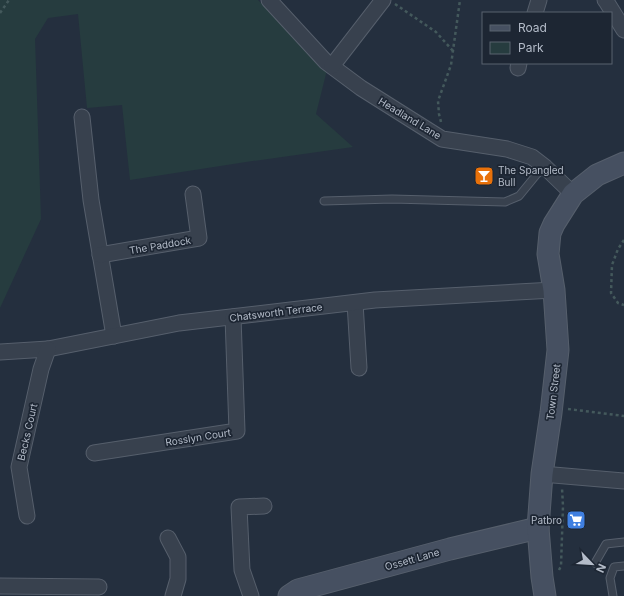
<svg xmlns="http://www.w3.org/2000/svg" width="624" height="596" font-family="Inter,sans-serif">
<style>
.green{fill:#263c3f}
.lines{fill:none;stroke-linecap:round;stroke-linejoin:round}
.lane-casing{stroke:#565f6c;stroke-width:9}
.street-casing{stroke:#565f6c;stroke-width:17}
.secondary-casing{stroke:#565f6c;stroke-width:23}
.path{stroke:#44595c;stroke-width:2.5;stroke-dasharray:3 3;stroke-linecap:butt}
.lane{stroke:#38414e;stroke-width:7}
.street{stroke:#38414e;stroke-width:15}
.secondary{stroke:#465061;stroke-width:21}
.labels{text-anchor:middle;stroke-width:3.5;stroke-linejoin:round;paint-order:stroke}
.street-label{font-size:10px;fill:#b4bcc9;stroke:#1d2633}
.poi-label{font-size:10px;fill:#b4bcc9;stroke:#1d2633;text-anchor:start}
</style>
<rect width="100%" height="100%" fill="#242f3e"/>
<!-- green -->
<path class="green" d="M0 0H258L327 70 316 114 353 147 246 162 130 180 122 105 87 108 78 14 48 18 35 39 41 219 0 308Z"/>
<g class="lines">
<defs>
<g id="lane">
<path d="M324 201 392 199 505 202 519 196 537 174 545 167"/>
<path d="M595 563 606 544 624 542"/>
<path d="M613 596 610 578 614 567 624 566"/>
</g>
<g id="street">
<path d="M269 0 326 62 361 88 442 139 507 149 532 157 545 167 573 194"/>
<path d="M605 0 606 1 624 30"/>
<path d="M535 13 539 0"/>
<path d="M332 66 383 0"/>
<path d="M518 68 519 63"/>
<path d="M82 117 91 200 114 336"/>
<path d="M100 255 199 238 193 194"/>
<path d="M355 303 359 368"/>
<path d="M0 352 48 349 179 323 375 300 554 290"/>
<path d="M94 453 237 431 233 317"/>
<path d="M542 474 624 481"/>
<path d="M27 516 19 467 41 369 48 349"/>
<path d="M168 538 178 557V579L173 596"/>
<path d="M0 586 99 587"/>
<path d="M251 596 242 570 239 507 264 506"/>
</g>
<g id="secondary">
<path d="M289 596 298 590 450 549 538 528"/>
<path d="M545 596 542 577 538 528 542 474 551 413 558 350 554 290 548 254 550 233 554 224 573 194 597 175 624 163"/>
</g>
</defs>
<!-- lane casing -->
<use href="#lane" class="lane-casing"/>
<!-- street casing -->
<use href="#street" class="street-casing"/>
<!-- secondary casing -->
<use href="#secondary" class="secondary-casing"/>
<!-- path -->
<g class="path">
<path d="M395 4 436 32 453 51"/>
<path d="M0 13 9 0"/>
<path d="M441 122 439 114 438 101 451 65 460 0"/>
<path d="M624 240 618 249 612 265 611 293 618 303 624 305"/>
<path d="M568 409 624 416"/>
<path d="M559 570 561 566 563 506 562 488"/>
</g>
<!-- lane -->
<use href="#lane" class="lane"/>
<!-- street -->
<use href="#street" class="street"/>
<!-- secondary -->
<use href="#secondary" class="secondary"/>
</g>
<!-- icons -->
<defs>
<symbol id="bar-square" viewBox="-11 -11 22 22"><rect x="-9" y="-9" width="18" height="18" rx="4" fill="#e8710a" stroke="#1d2633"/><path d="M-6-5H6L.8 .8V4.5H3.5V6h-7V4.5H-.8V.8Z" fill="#fff"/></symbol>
<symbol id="supermarket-square" viewBox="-11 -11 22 22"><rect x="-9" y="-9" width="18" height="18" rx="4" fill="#3f7fe0" stroke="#1d2633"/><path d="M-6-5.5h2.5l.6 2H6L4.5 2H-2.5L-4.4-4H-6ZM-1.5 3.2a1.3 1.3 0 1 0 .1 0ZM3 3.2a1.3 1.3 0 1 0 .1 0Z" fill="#fff"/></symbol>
</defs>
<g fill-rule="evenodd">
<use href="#bar-square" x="473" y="165" width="22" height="22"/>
<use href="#supermarket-square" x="565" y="509" width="22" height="22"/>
</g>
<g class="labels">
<!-- street labels -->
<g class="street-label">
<text transform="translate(410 118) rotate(31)" y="4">Headland Lane</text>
<text transform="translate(160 245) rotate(-10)" y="4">The Paddock</text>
<text transform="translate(276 312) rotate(-7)" y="4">Chatsworth Terrace</text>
<text transform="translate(553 392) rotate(-83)" y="4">Town Street</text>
<text transform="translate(27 432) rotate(-77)" y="4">Becks Court</text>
<text transform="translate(198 437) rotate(-9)" y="4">Rosslyn Court</text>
<text transform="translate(412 559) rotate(-16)" y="4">Ossett Lane</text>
</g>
<!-- poi labels -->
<g class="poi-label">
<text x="498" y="174">The Spangled<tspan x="498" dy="12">Bull</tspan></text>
<text x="562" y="524" text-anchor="end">Patbro</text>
</g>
</g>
<!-- legend -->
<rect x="482" y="12" width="130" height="52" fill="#1d2633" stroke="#59626f"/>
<rect x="490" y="25" width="20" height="6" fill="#465061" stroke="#59626f"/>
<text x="518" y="32" font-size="12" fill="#b4bcc9">Road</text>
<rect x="490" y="42" width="20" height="12" fill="#263c3f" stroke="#59626f"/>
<text x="518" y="52" font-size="12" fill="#b4bcc9">Park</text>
<!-- north arrow -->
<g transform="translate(592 564) rotate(115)" stroke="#1d2633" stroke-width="3" paint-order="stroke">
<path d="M0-3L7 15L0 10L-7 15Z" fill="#b4bcc9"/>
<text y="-6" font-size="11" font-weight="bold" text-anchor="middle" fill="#b4bcc9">N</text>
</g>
</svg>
